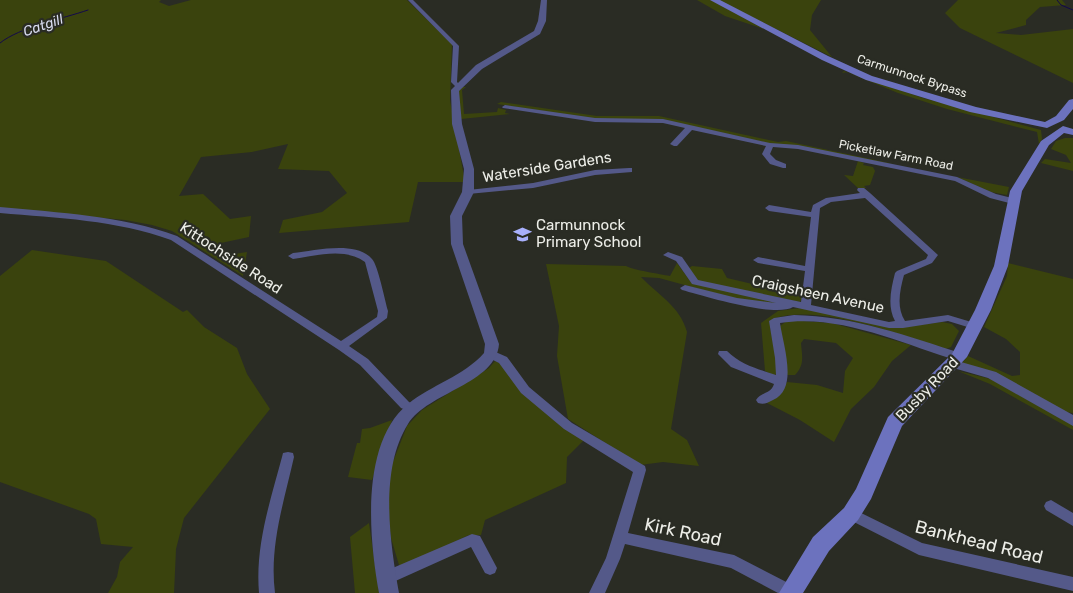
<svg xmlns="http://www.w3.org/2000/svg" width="1073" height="593" font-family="Rubik,sans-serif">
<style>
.green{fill:#3a430d}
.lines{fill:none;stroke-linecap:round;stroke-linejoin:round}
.stream{stroke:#13094b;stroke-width:1}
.minor{fill:#545989;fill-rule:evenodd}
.tertiary{fill:#545989;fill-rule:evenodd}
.secondary{fill:#6c72be;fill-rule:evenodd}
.labels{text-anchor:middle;stroke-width:4.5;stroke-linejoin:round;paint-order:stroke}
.far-street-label{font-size:12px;fill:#edeee8;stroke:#2a2c24}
.far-water-label{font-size:14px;font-style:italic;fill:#d8dbef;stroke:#2a2c24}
.street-label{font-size:15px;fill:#edeee8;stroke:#2a2c24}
.poi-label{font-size:15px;fill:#edeee8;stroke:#2a2c24;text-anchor:start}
.near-street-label{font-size:18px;fill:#edeee8;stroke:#2a2c24}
</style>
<rect width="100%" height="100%" fill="#2a2c24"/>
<!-- green -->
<g class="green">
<path d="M0 0H161L159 2 169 6 191 0H407L452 44 450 100 465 182H418L409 222 279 233 283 220 322 212 347 193 329 171 278 169 288 144 252 152 201 157 179 196 203 194 230 219 251 216 249 237 221 243V256L247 252 243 276 172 231 152 225 125 220 0 208Z"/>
<path d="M697 0H711L764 29 725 16Z"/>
<path d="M718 0H821L812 15 810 30 832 57 850 66Z"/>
<path d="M958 0H1062L1066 5 1040 7 1026 20V25L996 33 1021 35 1073 29V83L960 28 945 13Z"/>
<path d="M844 71 923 98 1041 130 1042 139 1039 144 1037 132 947 109 898 93 847 72 842 73Z"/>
<path d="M461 87H466L462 90 464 114 497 112 498 108 506 110 505 113 510 114 461 119 458 91Z"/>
<path d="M501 102 597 116H659L778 142 786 141 894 164 777 145 659 119H597L497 104Z"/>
<path d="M1065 138H1073V171L1041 163 1045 159 1071 163 1066 155 1051 149 1056 141Z"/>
<path d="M858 161 864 163 863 165 873 167 875 171 870 185 864 186 866 188 859 189 844 175 853 176Z"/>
<path d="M957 177 1009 187 1007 195 991 192Z"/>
<path d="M32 250 106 261 183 312 187 310 204 327 237 348 247 374 270 409 184 518 176 549 174 593H108L117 577 120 562 133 547 101 544 96 519 89 514 0 482V276Z"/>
<path d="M677 263 690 281 783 304 743 301 659 278 641 277C658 295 680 306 687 332L671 429 687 440 699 466 663 462 640 465 568 419 557 356 559 326 546 264 626 266C633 270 660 274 670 276Z"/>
<path d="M1008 263 1073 279V413L1058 411 962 363 968 356 1012 376 1020 375V352L1006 339 984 327 1007 276Z"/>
<path d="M692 266 722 269 727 278 804 296 800 302 697 281 689 268Z"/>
<path d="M800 308 897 328 942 322 952 324 959 331 951 347 946 349C900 335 821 304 775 318L770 327 779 374 773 375 765 371 761 323 778 311Z"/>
<path d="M788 320 832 323 911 345 892 361 874 387 851 409 834 442 800 420 765 402 782 391 787 382 817 385 843 393 845 371 853 358 836 343 804 339 801 343C802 356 805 365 795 375H787L780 326Z"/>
<path d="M495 361 502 364 584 440 567 457 566 483 485 520 481 535H469L403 566 399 565 391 538 387 506 389 472 407 426 422 410 489 368Z"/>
<path d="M958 371 995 380 1073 423V430L990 384Z"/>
<path d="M392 420 372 480 348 477 357 443H360L362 429 370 428Z"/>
<path d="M369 523 379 593H355L350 537Z"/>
</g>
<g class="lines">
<!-- stream -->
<g class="stream">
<path d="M1057 0 1061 5 1073 10"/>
<path d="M0 43C20 27 62 19 88 10"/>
</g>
<!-- minor -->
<g class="minor">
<path d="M408 0H413L459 46 457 82 461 86 460 87H456L451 82 453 46Z"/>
<path d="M505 105 595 118 663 119 770 143 798 145 957 177 996 194 1016 199 1017 201 1013 204 990 198 955 181 798 149 773 147 770 154 776 160 786 164V168H783L770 164 762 154 766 146 692 130 677 146H674L670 144 685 128 663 123 595 122 503 108 502 107Z"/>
<path d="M629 168H632V172L595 175 533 188 468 194 464 192 468 190 533 183 595 170Z"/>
<path d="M858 188H864L870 193 938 255 932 263 904 275C900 290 896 307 905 321L948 315 978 324 979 326 978 328 974 329 948 321 903 328H889L793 307C775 318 704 296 682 290L680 288 685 285 737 298 776 303 692 284 676 261 663 255 668 252 682 257 698 280 801 302 805 271 758 263 753 260 758 257 805 266 811 217 769 211 765 208 769 205 811 212 813 205 826 198 860 193 857 190ZM865 198 928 255 926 259 897 271 895 273C891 289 887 306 895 321L889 322 811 305 820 208 831 202Z"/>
<path d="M0 207C60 213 120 215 177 236L341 341 377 317 378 311 365 262C344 247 316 256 293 259L288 256 293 253C314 251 356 240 372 259 378 265 385 301 388 311L387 318 349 346 368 359 409 402 417 406 419 409 417 412 413 413 401 408 360 365 339 350 171 240C116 220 58 218 0 213Z"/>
<path d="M794 315C853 316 908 336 963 354L965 357 963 360 959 361C901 344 842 314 780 323 783 345 799 389 773 400 767 403 764 405 758 403L756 400C761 392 771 394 774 384L731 367 718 354 719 351H727C741 365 758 369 776 375L775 358 769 321 774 318Z"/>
<path d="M491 350 507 357 529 387 572 423 645 466 646 470 628 533 734 555 796 587 798 593H778L731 568 625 544 620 559 605 593H589L606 558 633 472 564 429 521 393 499 363 487 357 486 354 487 351Z"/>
<path d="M954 360 996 372 1073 415V426L988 378 950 367 948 364 950 361Z"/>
<path d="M288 452 293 453 294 457C284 502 269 546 275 593H259C255 546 270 502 282 457L283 453Z"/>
<path d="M1051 500 1073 513V526L1046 510 1044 506 1046 502Z"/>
<path d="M851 508 922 543 1073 577V591L919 555 846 518 844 514 846 510Z"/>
<path d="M472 534 480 536 497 568 495 573 490 575 485 573 471 547 391 583 386 585 381 583 379 578 381 573Z"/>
</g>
<!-- tertiary -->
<path class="tertiary" d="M541 0H547L546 21 540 34 482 69 459 91 462 124 474 169V192L462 216 463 244 499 344C496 384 428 392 408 424 379 470 390 543 399 593H379C369 539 360 443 408 404 431 385 464 376 484 353L485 344 451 244 450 216 462 192 464 169 452 124 451 90 476 65 534 31 538 21Z"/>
<!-- secondary -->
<g class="secondary">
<path d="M710 0H720L828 56 872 76 976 107 1045 122 1056 116 1069 100 1073 99V109L1064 120 1047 128 970 112 866 80 822 60Z"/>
<path d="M1063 126 1073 129V135L1064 133 1049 145 1022 191 1008 266 991 310 967 357 902 426 871 499 858 520 829 551 803 593H779L813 537 844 508 856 489 888 417 952 354 975 310 994 266 1010 191 1041 141Z"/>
</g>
</g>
<!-- icons -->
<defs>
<symbol id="school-bare" viewBox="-9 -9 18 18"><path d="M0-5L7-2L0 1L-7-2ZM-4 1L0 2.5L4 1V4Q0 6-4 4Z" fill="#a8b0fc" stroke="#2a2c24" stroke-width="2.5" paint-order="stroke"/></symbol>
</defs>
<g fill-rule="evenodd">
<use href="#school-bare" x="510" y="222" width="25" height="25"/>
</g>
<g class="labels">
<!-- far-street labels -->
<g class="far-street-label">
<text transform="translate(912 76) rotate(18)" y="4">Carmunnock Bypass</text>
<text transform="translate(896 155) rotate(11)" y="4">Picketlaw Farm Road</text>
</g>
<!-- far-water labels -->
<g class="far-water-label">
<text transform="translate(43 25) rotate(-19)" y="5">Catgill</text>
</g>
<!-- street labels -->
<g class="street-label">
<text transform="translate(547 167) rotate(-9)" y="5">Waterside Gardens</text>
<text transform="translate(231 258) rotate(33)" y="5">Kittochside Road</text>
<text transform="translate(818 294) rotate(12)" y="5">Craigsheen Avenue</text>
<text transform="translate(927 389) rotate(-46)" y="5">Busby Road</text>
</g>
<!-- poi labels -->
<g class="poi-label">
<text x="536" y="230">Carmunnock<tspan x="536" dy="17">Primary School</tspan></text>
</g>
<!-- near-street labels -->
<g class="near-street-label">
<text transform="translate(683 532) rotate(12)" y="6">Kirk Road</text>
<text transform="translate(979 542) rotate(14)" y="6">Bankhead Road</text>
</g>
</g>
</svg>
